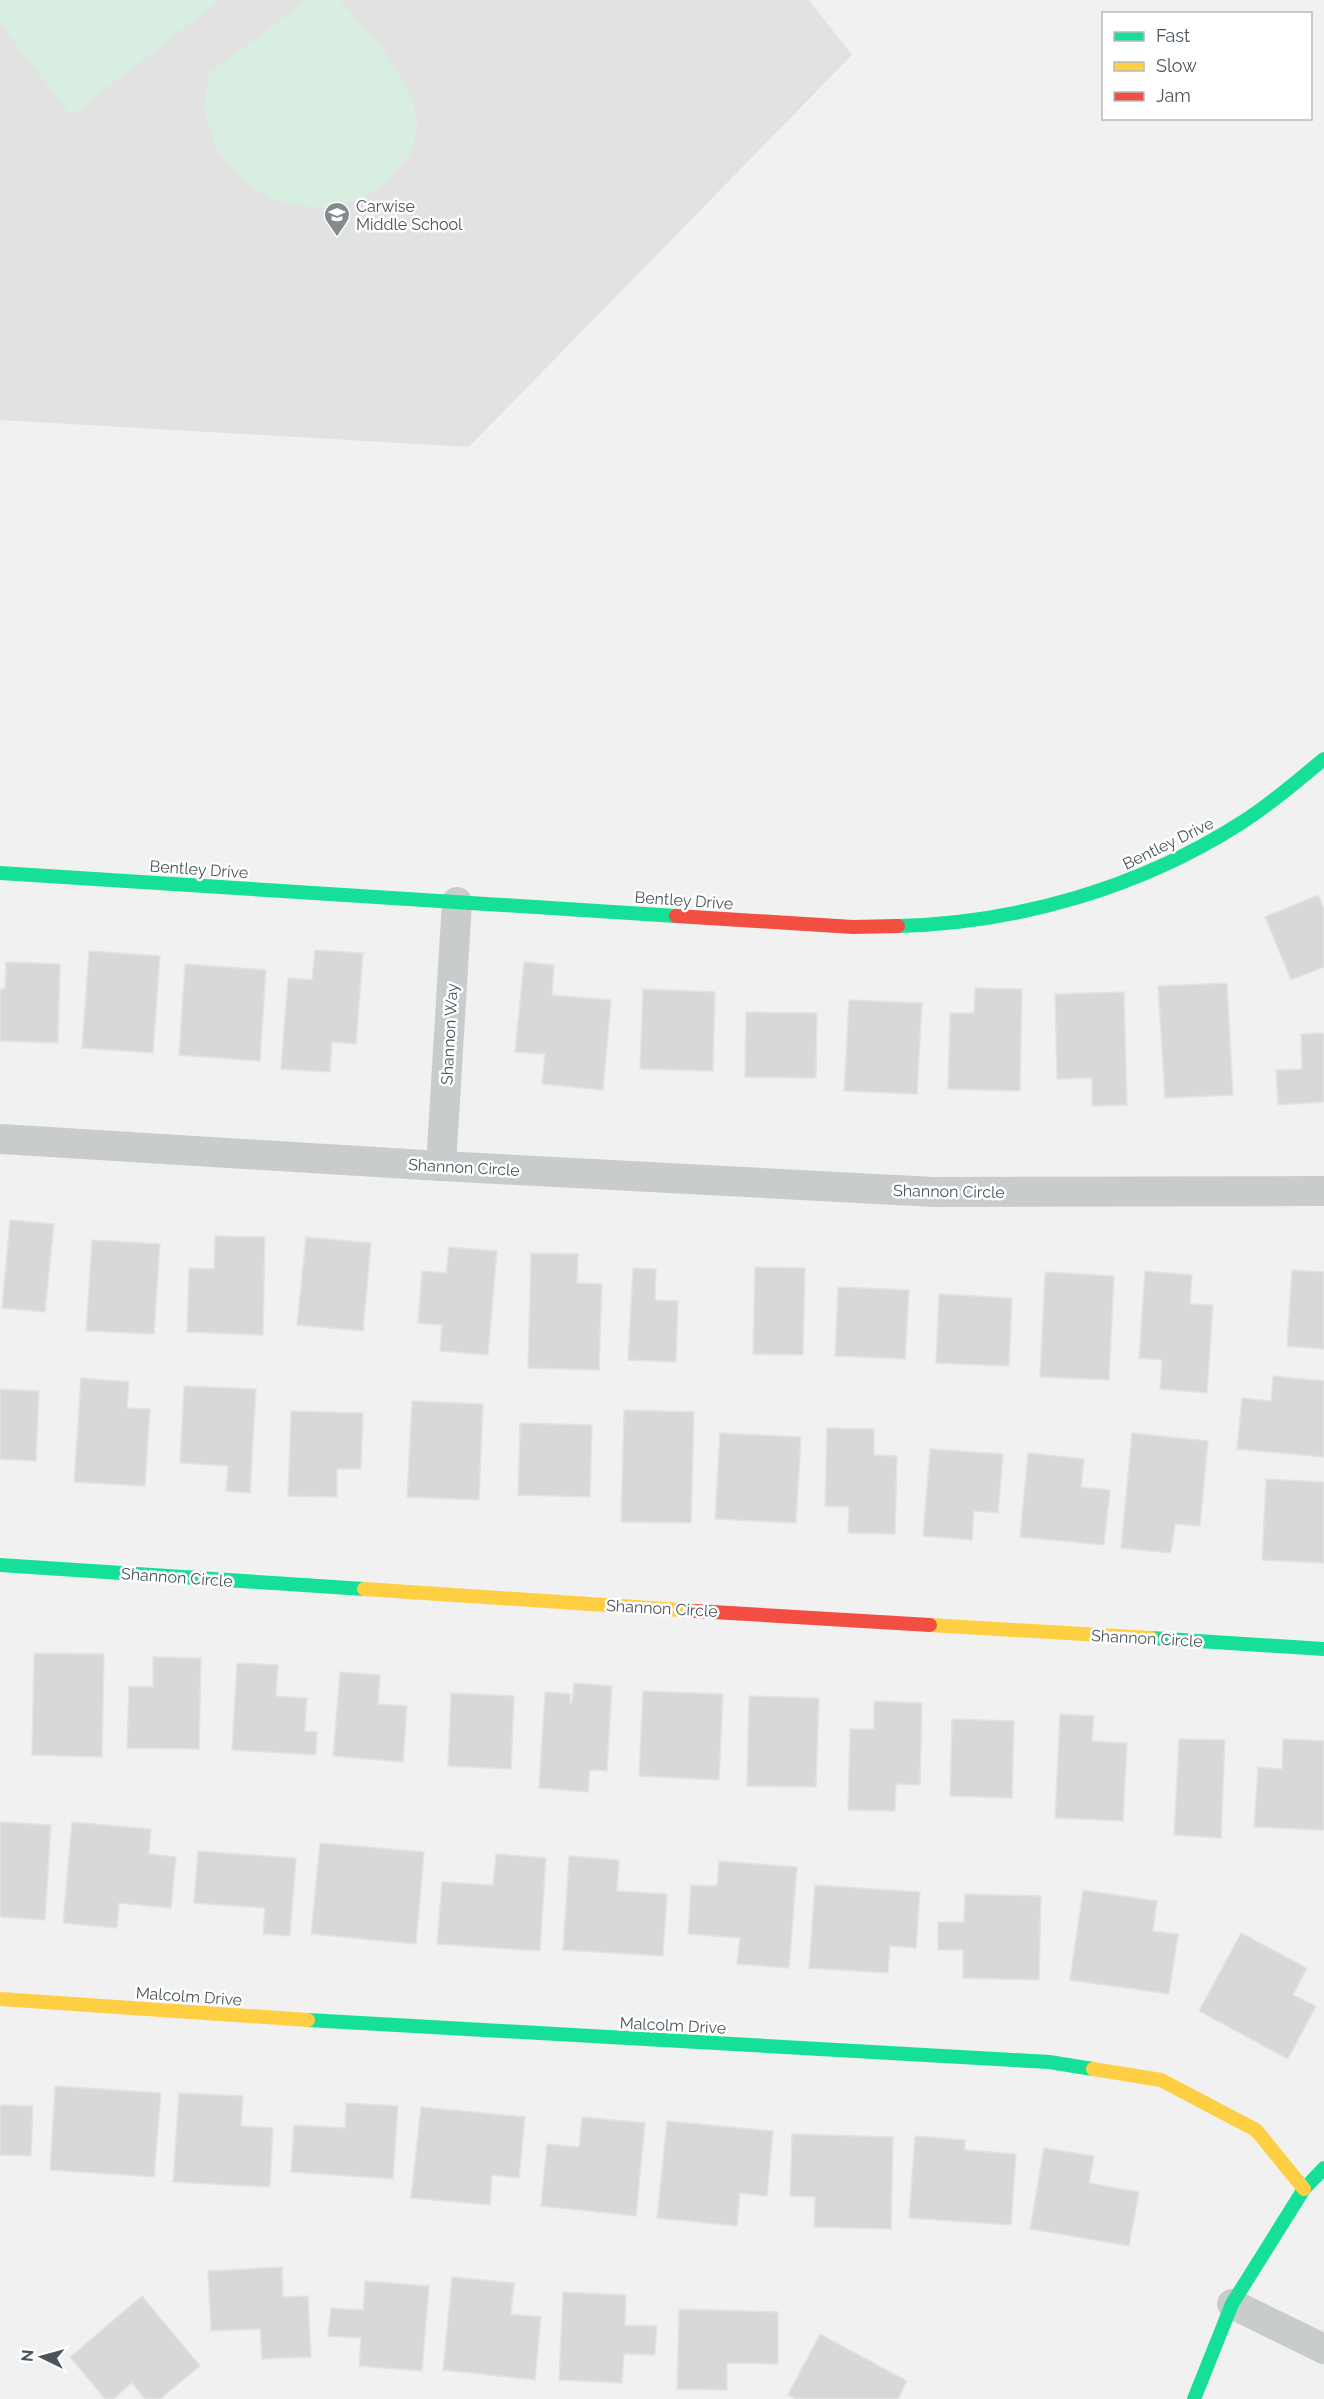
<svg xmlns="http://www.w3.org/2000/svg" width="1324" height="2399" font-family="Raleway,sans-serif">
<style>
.education{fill:#e3e2e2}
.pitch{fill:#d7eee0}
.building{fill:#d7d8d9;stroke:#e3e3e4;stroke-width:1.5}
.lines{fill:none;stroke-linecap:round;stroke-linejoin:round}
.street{stroke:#c9cccd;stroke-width:30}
.fast{stroke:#16e098;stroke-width:14}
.slow{stroke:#ffcf43;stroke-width:14}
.jam{stroke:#f24e42;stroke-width:14}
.labels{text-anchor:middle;stroke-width:5;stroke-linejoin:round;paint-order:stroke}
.poi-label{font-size:16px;fill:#49545c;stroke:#fff;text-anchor:start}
.street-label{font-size:16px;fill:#49545c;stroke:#fff}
</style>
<rect width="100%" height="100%" fill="#f1f1f1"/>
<!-- education -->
<path class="education" d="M0 0H809L852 55 469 447 0 420Z"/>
<!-- pitch -->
<g class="pitch">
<path d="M0 0H220L71 116 0 23Z"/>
<path d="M307 0H340L385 52 413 99 418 127 411 154 388 180 362 199 320 209 275 201 240 178 216 148 204 109 209 73Z"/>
</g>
<!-- building -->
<g class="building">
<path d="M1318 895 1324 909V967L1291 980 1265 917Z"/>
<path d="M315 950 363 953 356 1044 332 1042 330 1072 281 1069 288 978 312 980Z"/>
<path d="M89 951 160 956 153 1053 82 1048Z"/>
<path d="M6 962 60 964 58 1043 0 1041V989H5Z"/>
<path d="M524 962 554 965 552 995 611 1000 603 1090 542 1084 545 1054 515 1052Z"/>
<path d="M185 964 266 970 260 1061 179 1055Z"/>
<path d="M1227 983 1233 1095 1165 1098 1158 986Z"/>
<path d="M975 988 1022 989 1020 1091 948 1089 950 1013H974Z"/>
<path d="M643 989 715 992 713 1071 640 1069Z"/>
<path d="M1124 992 1127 1105 1092 1106V1078L1057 1079 1055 994Z"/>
<path d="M849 1000 922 1003 917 1094 844 1091Z"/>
<path d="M746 1012 817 1013 816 1078 745 1077Z"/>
<path d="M1324 1033V1102L1278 1105 1276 1070 1302 1069 1301 1034Z"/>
<path d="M10 1220 54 1224 45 1312 2 1308Z"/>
<path d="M215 1236 265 1237 263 1335 187 1332 189 1268 214 1269Z"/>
<path d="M306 1237 371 1243 363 1331 297 1325Z"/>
<path d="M92 1240 160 1244 154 1334 86 1331Z"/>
<path d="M449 1247 497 1251 488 1355 440 1351 442 1325 418 1323 422 1271 446 1273Z"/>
<path d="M531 1253 578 1254 577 1283 602 1284 599 1370 528 1368Z"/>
<path d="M755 1267 805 1268 803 1355 753 1354Z"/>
<path d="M633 1268 656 1269 655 1300 678 1301 676 1362 628 1360Z"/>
<path d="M1292 1270 1324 1272V1349L1287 1346Z"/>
<path d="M1145 1271 1192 1275 1190 1304 1213 1305 1207 1393 1160 1389 1162 1360 1139 1358Z"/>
<path d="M1045 1272 1114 1276 1109 1380 1040 1377Z"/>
<path d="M838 1287 909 1290 905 1359 835 1356Z"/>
<path d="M939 1294 1012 1298 1009 1366 936 1363Z"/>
<path d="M1273 1376 1324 1381V1457L1237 1449 1242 1398 1271 1401Z"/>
<path d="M81 1378 129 1382 127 1408 150 1409 145 1486 74 1482Z"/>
<path d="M184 1386 256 1389 250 1493 226 1491 228 1466 180 1463Z"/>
<path d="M0 1389 39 1391 36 1461 0 1459Z"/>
<path d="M412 1401 483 1404 479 1500 407 1497Z"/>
<path d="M624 1410 694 1412 691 1523 621 1522Z"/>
<path d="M291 1411 363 1413 361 1469H337V1497L288 1496Z"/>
<path d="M520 1423 592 1425 590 1497 518 1495Z"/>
<path d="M827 1428 874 1429V1455L897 1456 895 1534 848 1533 849 1507 825 1506Z"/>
<path d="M720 1433 801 1437 796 1523 715 1519Z"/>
<path d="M1132 1433 1208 1441 1200 1526 1175 1524 1171 1553 1121 1548Z"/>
<path d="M930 1449 1003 1454 998 1513 974 1511 972 1540 923 1536Z"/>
<path d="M1028 1453 1084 1459 1081 1487 1110 1490 1104 1545 1020 1537Z"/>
<path d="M1266 1479 1324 1482V1563L1262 1560Z"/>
<path d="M34 1653 104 1654 102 1757 32 1755Z"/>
<path d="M153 1657 201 1658 199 1749 127 1748 129 1686 153 1687Z"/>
<path d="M237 1663 278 1665 276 1696 307 1698 305 1731 317 1732 316 1755 232 1750Z"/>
<path d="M340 1672 380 1675 378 1704 407 1706 403 1762 333 1756Z"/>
<path d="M574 1683 612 1686 607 1771 590 1770 588 1792 539 1788 545 1692 570 1694V1703H572Z"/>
<path d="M643 1691 723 1694 719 1780 639 1776Z"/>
<path d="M451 1693 514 1696 511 1769 448 1766Z"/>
<path d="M749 1696 819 1698 816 1787 747 1786Z"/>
<path d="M874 1701 922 1703 920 1785 896 1784 895 1811 848 1810 850 1729H874Z"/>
<path d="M1060 1714 1094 1716 1092 1741 1127 1743 1123 1821 1055 1818Z"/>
<path d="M952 1719 1014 1721 1012 1798 950 1796Z"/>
<path d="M1179 1739 1225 1740 1221 1838 1174 1835Z"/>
<path d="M1283 1739 1324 1741V1830L1254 1827 1258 1767 1282 1769Z"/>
<path d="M0 1822 51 1825 45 1920 0 1917Z"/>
<path d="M72 1822 151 1829 149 1854 176 1857 171 1908 119 1903 117 1928 63 1923Z"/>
<path d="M320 1843 424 1852 416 1944 311 1934Z"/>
<path d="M198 1851 296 1858 290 1936 263 1934 265 1908 194 1903Z"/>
<path d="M496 1854 546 1858 540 1951 437 1944 442 1882 493 1885Z"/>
<path d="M569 1856 619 1860 617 1891 667 1894 663 1956 563 1950Z"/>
<path d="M719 1861 797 1867 789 1968 737 1964 740 1938 688 1934 691 1885 717 1886Z"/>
<path d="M815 1885 920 1892 916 1948 890 1946 888 1973 809 1968Z"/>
<path d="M1083 1890 1157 1901 1153 1931 1178 1934 1169 1994 1070 1980Z"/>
<path d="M965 1894 1041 1896 1039 1980 963 1978V1950H938V1922H964Z"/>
<path d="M1241 1933 1307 1968 1293 1995 1316 2006 1288 2059 1199 2011Z"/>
<path d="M55 2086 161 2093 154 2177 50 2170Z"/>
<path d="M179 2093 243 2096 241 2126 273 2128 270 2187 173 2182Z"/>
<path d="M346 2103 398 2106 393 2179 291 2172 294 2125 345 2128Z"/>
<path d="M0 2105 33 2106 31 2156 0 2155Z"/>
<path d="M421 2107 525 2117 519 2178 492 2175 490 2205 411 2198Z"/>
<path d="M582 2117 645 2123 636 2216 541 2206 547 2144 579 2147Z"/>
<path d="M667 2121 773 2131 767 2196 740 2193 737 2226 657 2218Z"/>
<path d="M792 2134 893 2137 891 2229 814 2227 815 2197 790 2196Z"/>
<path d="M915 2136 965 2140V2150L1016 2154 1011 2225 909 2218Z"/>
<path d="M1044 2148 1094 2156 1089 2183 1139 2192 1129 2246 1030 2229Z"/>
<path d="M282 2267 283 2297 308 2296 311 2357 262 2359 260 2329 211 2331 208 2271Z"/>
<path d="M452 2277 514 2283 511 2314 541 2317 535 2380 443 2370Z"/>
<path d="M365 2281 429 2286 422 2371 359 2366 361 2338 328 2336 331 2308 363 2310Z"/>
<path d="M563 2292 626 2295 625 2325 657 2326 655 2355 624 2354 622 2383 559 2380Z"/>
<path d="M142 2296 200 2366 160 2399H145L132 2383 113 2399H105L70 2357Z"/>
<path d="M679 2309 778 2312V2364L727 2363V2390L677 2389Z"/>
<path d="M820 2334 907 2381 898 2399H796L788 2395Z"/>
</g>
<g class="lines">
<!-- street -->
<g class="street">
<path d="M0 1139 441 1166 934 1192 1324 1191"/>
<path d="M441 1166 457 902"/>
<path d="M1232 2304 1324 2349"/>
</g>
<!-- fast -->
<g class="fast">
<path d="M0 873 676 916"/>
<path d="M898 926C1018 923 1139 888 1241 823 1270 805 1297 781 1324 759"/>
<path d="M0 1565 364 1589"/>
<path d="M1151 1638 1324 1649"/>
<path d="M308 2020 1049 2062 1093 2069"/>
<path d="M1194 2399 1232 2304 1304 2189 1324 2168"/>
</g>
<!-- slow -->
<g class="slow">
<path d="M364 1589 696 1611"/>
<path d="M930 1625 1151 1638"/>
<path d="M0 1999 308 2020"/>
<path d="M1093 2069 1161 2080 1256 2130 1304 2189"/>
</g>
<!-- jam -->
<g class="jam">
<path d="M676 916 853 927 898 926"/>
<path d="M696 1611 930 1625"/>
</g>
</g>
<!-- icons -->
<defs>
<symbol id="school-pin" viewBox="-11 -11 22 30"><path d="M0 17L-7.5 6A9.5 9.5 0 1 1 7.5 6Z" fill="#848b90" stroke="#fff"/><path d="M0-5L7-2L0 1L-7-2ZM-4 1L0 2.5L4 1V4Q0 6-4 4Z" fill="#fff"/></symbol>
</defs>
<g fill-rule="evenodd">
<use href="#school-pin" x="322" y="200" width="30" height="40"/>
</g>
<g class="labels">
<!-- poi labels -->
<g class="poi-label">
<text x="356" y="212">Carwise<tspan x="356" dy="18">Middle School</tspan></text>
</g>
<!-- street labels -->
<g class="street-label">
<text transform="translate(1168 843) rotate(-26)" y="6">Bentley Drive</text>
<text transform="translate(199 869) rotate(4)" y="6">Bentley Drive</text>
<text transform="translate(684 900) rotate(4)" y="6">Bentley Drive</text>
<text transform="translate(449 1034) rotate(-87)" y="6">Shannon Way</text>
<text transform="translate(464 1167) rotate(3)" y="6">Shannon Circle</text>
<text transform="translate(949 1191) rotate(1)" y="6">Shannon Circle</text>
<text transform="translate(177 1577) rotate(4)" y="6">Shannon Circle</text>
<text transform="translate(662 1608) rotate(3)" y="6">Shannon Circle</text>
<text transform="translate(1147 1638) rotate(3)" y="6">Shannon Circle</text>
<text transform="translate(189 1996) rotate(4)" y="6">Malcolm Drive</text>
<text transform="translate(673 2025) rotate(3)" y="6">Malcolm Drive</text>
</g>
</g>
<!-- legend -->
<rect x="1102" y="12" width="210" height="108" fill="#ffffff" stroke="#b6bbbe" stroke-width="1.5"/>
<rect x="1114" y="32" width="30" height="9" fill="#16e098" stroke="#b6bbbe" stroke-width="1.5"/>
<text x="1156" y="42" font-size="18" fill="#49545c">Fast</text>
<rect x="1114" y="62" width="30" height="9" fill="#ffcf43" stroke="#b6bbbe" stroke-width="1.5"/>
<text x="1156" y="72" font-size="18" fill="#49545c">Slow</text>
<rect x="1114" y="92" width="30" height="9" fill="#f24e42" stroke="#b6bbbe" stroke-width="1.5"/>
<text x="1156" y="102" font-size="18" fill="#49545c">Jam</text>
<!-- north arrow -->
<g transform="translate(42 2357) rotate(275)" stroke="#ffffff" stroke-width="4.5" paint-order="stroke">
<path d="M0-4.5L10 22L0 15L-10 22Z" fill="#49545c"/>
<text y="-9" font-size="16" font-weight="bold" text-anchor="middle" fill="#49545c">N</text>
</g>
</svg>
